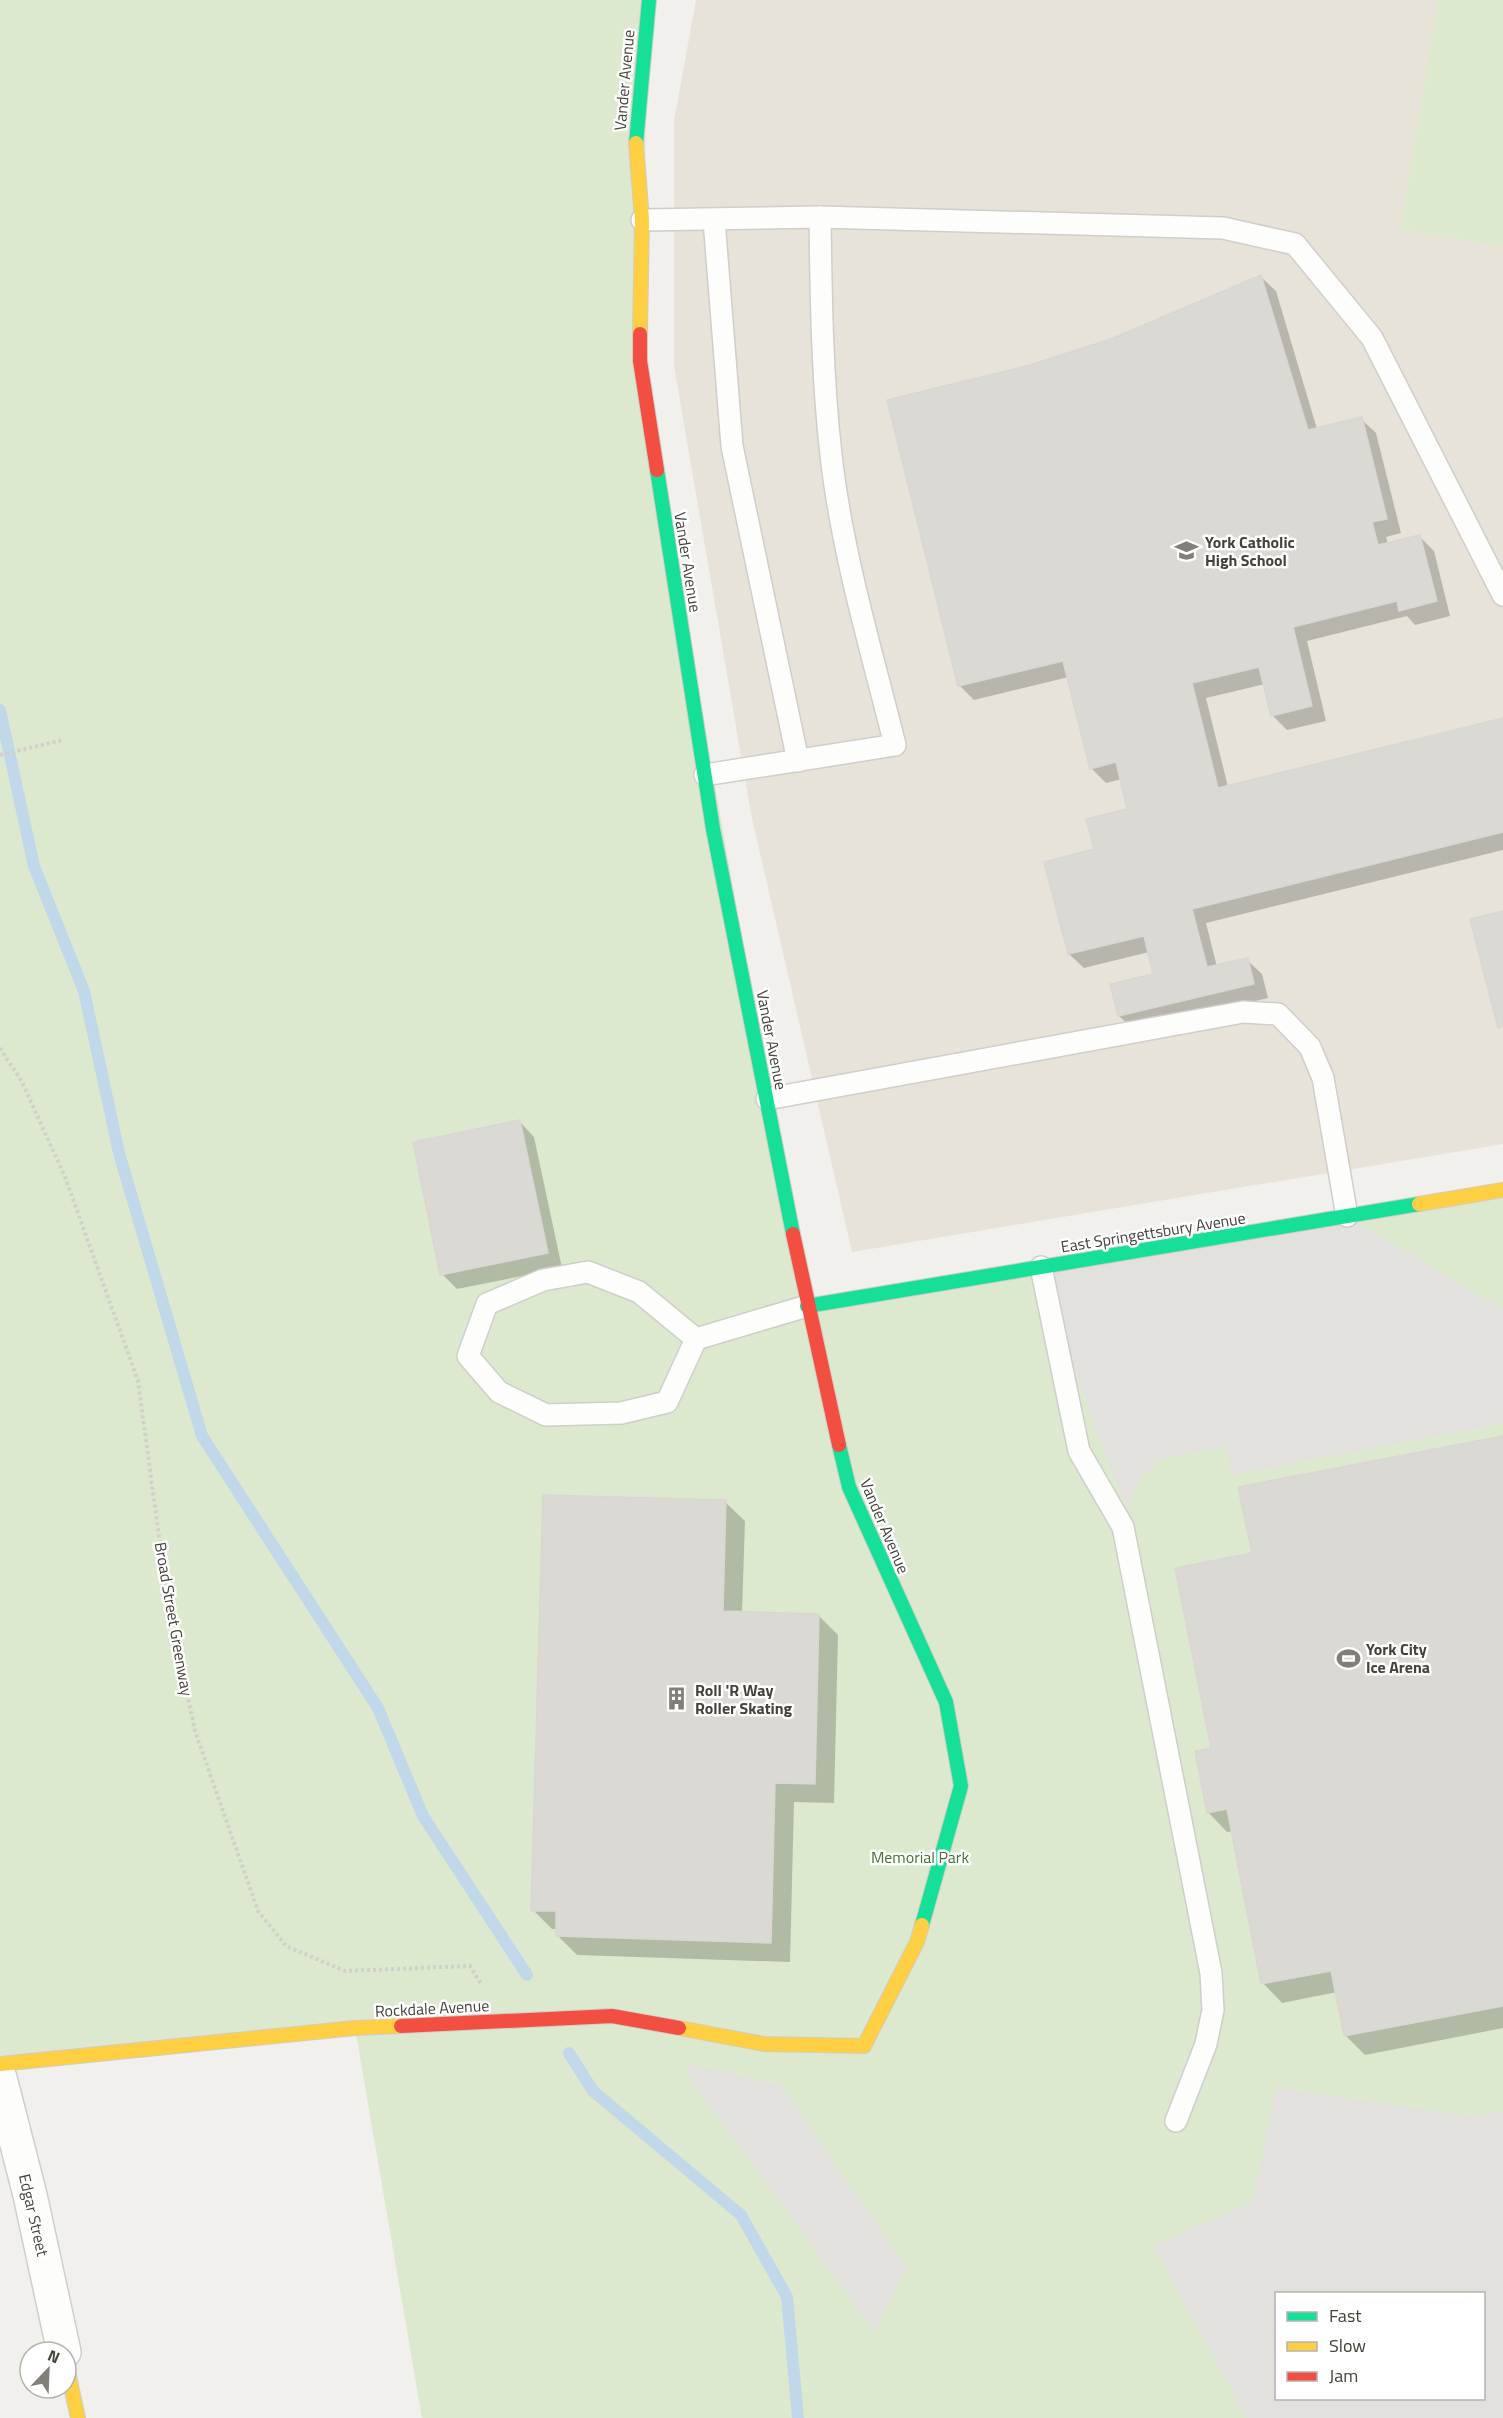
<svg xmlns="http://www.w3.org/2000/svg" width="1503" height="2418" font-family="'Titillium Web',sans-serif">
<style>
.education{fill:#e7e3d8}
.green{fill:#dde9cf;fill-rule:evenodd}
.parking{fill:#e2e1dd;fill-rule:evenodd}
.shadow{fill:#0003}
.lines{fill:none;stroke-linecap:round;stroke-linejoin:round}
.stream{stroke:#c1d8ea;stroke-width:12}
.building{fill:#dbd9d4;stroke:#d9d7d2;stroke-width:1.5}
.lane-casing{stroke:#cfceca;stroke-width:24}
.street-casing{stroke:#cfceca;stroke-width:36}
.fast-casing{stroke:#cfcdc4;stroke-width:16}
.slow-casing{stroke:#cfcdc4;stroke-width:16}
.jam-casing{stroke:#cfcdc4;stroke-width:16}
.path{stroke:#d1d0cb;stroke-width:4;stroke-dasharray:3 3;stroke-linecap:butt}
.lane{stroke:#fdfdfc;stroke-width:21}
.street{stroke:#fdfdfc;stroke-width:33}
.fast{stroke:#16e098;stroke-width:14}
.slow{stroke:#ffcf43;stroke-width:14}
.jam{stroke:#f24e42;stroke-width:14}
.labels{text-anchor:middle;stroke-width:5;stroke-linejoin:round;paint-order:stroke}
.street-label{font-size:16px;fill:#464239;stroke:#fff}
.poi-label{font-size:16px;font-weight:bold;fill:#464239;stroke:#fff;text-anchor:start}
.park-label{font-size:16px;fill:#467232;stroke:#fff}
</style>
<rect width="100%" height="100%" fill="#f1f0ec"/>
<!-- education -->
<path class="education" d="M696 0H1503V1144L852 1252 751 814 674 366V121Z"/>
<!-- green -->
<g class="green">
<path d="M0 0H649L640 361 807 1306 1503 1190V2418H422L355 2028 0 2064ZM1276 2294H1484V2398H1276Z"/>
<path d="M1438 0H1503V247L1400 229Z"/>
</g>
<!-- parking -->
<g class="parking">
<path d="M1347 1216 1503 1310V1423L1232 1475 1225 1446 1174 1456 1158 1462 1144 1474 1131 1497 1128 1512 1090 1413 1041 1267Z"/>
<path d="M684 2063 782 2086 906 2268 875 2332 694 2084Z"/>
<path d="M1277 2088 1475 2117 1503 2110V2418H1247L1153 2246 1252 2202ZM1276 2294H1484V2398H1276Z"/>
</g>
<!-- shadow -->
<g class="shadow">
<path d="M1261 277 1276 291 1317 429 1361 419 1376 433 1401 533 1386 537 1388 544 1420 537 1434 551 1450 616 1415 625 1407 616 1307 641 1326 721 1287 730 1273 716 1265 684 1206 698 1228 787 1503 719V850L1206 923 1217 967 1247 960 1262 974 1268 998 1134 1030 1119 1016 1112 985 1155 975 1149 952 1084 968 1069 954 1096 850 1129 810 1122 779 1106 783 1091 768 1069 677 974 700 960 686 888 401 1030 367 1111 340Z"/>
<path d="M520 1122 534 1137 562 1268 457 1289 442 1274Z"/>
<path d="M1503 1438V2028L1365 2055 1345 2035 1337 1992 1282 2003 1263 1983 1233 1831 1227 1832 1208 1812 1212 1749 1253 1554Z"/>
<path d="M725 1502 745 1521 742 1613 819 1616 838 1635 834 1803 794 1802 790 1962 577 1955 558 1936V1929H552L533 1910Z"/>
</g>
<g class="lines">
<!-- stream -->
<g class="stream">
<path d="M0 710 34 866 84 991 119 1153 202 1436 378 1708 423 1816 527 1975"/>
<path d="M569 2053 593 2091 741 2215 787 2297 798 2418"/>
</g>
</g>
<!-- building -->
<g class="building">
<path d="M1261 275 1308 430 1362 417 1387 519 1372 522 1378 545 1420 535 1437 601 1399 611 1397 601 1293 627 1312 706 1271 716 1259 667 1192 683 1218 788 1503 718V832L1192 909 1207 967 1248 958 1254 984 1118 1016 1110 984 1153 974 1144 936 1068 954 1044 862 1094 849 1086 819 1127 809 1116 762 1090 769 1063 661 958 686 887 400 1030 365 1111 339Z"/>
<path d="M1503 911V1026L1498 1028 1470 919Z"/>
<path d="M520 1120 548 1253 440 1275 413 1142Z"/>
<path d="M1503 1436V2006L1344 2036 1331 1971 1261 1984 1227 1809 1207 1813 1195 1751 1211 1748 1175 1568 1252 1553 1238 1487Z"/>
<path d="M543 1495 726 1500 723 1611 819 1614 815 1784 775 1783 771 1943 556 1936V1911H531Z"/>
</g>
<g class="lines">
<defs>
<g id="lane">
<path d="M820 217 1223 228 1295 244 1372 338 1503 595"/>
<path d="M642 220 820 217C821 296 822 376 831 455 842 553 871 649 895 745L705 775"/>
<path d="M714 220 732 446 798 761"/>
<path d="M767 1099 1243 1012 1278 1014 1310 1047 1323 1078 1347 1216"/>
<path d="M1041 1267 1079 1451 1123 1527 1211 1973 1213 2010 1206 2044 1176 2121"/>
<path d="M696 1339 639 1292 588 1272 543 1280 487 1304 468 1356 499 1392 546 1415 621 1413 667 1402 696 1339 807 1306"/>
</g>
<path id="street" d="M0 2078 30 2195 64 2352"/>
<g id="fast">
<path d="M636 143 649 0"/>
<path d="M657 470 713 829 793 1234"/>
<path d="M807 1306 1419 1204"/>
<path d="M839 1445 849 1487 946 1702 961 1786 922 1925"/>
</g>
<g id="slow">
<path d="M636 143 642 220 640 334"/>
<path d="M1419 1204 1503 1190"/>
<path d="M679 2028 764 2044 864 2046 917 1942 922 1925"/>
<path d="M0 2064 355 2028 401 2026"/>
<path d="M66 2363 78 2418"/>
</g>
<g id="jam">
<path d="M640 334V361L657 470"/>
<path d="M793 1234 839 1445"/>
<path d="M401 2026 612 2016 679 2028"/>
</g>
</defs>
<!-- lane casing -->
<use href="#lane" class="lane-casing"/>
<!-- street casing -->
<use href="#street" class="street-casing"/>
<!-- fast casing -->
<use href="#fast" class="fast-casing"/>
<!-- slow casing -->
<use href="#slow" class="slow-casing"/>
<!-- jam casing -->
<use href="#jam" class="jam-casing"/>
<!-- path -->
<g class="path">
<path d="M0 755 63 740"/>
<path d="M0 1048 22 1082 65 1177 138 1381 168 1603 195 1731 258 1911 286 1946 345 1971 470 1966 481 1984"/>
</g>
<!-- lane -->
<use href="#lane" class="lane"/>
<!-- street -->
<use href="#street" class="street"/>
<!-- fast -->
<use href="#fast" class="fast"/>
<!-- slow -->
<use href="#slow" class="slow"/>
<!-- jam -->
<use href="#jam" class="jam"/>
</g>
<!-- icons -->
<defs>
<symbol id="school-bare" viewBox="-9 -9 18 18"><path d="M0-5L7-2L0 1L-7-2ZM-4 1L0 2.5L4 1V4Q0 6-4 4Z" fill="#827f78" stroke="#fff" stroke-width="2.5" paint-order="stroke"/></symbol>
<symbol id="stadium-bare" viewBox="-9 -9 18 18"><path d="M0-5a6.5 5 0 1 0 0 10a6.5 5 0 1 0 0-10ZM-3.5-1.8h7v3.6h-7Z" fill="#827f78" stroke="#fff" stroke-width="2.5" paint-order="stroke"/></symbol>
<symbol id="building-bare" viewBox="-9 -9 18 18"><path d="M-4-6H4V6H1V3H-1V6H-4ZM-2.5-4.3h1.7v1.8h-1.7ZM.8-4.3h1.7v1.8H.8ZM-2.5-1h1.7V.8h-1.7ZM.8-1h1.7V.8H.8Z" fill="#827f78" stroke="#fff" stroke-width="2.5" paint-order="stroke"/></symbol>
</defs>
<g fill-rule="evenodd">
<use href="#school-bare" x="1170" y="534" width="33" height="33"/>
<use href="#stadium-bare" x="1332" y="1642" width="33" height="33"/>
<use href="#building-bare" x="660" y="1682" width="33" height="33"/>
</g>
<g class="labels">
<!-- street labels -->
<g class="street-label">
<text transform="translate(624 80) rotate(-85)" y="6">Vander Avenue</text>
<text transform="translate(688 562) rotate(81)" y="6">Vander Avenue</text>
<text transform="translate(772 1040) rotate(79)" y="6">Vander Avenue</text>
<text transform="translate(1153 1232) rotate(-9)" y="6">East Springettsbury Avenue</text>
<text transform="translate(885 1526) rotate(67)" y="6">Vander Avenue</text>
<text transform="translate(174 1619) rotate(80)" y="6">Broad Street Greenway</text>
<text transform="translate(432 2008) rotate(-3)" y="6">Rockdale Avenue</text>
<text transform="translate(34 2215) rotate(77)" y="6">Edgar Street</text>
</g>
<!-- poi labels -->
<g class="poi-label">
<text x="1205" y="548">York Catholic<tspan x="1205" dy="18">High School</tspan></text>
<text x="1366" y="1655">York City<tspan x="1366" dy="18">Ice Arena</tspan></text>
<text x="695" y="1696">Roll 'R Way<tspan x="695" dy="18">Roller Skating</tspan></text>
</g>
<!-- park labels -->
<g class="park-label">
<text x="920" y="1863">Memorial Park</text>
</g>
</g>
<!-- legend -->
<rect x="1275" y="2292" width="210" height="108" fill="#ffffff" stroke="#b5b3b0" stroke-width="1.5"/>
<rect x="1287" y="2312" width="30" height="9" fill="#16e098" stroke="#b5b3b0" stroke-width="1.5"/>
<text x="1329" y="2322" font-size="18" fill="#464239">Fast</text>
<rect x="1287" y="2342" width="30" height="9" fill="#ffcf43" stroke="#b5b3b0" stroke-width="1.5"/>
<text x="1329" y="2352" font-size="18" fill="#464239">Slow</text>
<rect x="1287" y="2372" width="30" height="9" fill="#f24e42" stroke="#b5b3b0" stroke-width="1.5"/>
<text x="1329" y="2382" font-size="18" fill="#464239">Jam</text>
<!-- north arrow -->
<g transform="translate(48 2370) rotate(23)"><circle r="28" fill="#ffffff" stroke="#b5b3b0" stroke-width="1.5"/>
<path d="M0-4.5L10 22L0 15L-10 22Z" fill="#827f78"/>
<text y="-9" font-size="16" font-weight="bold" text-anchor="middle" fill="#464239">N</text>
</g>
</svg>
